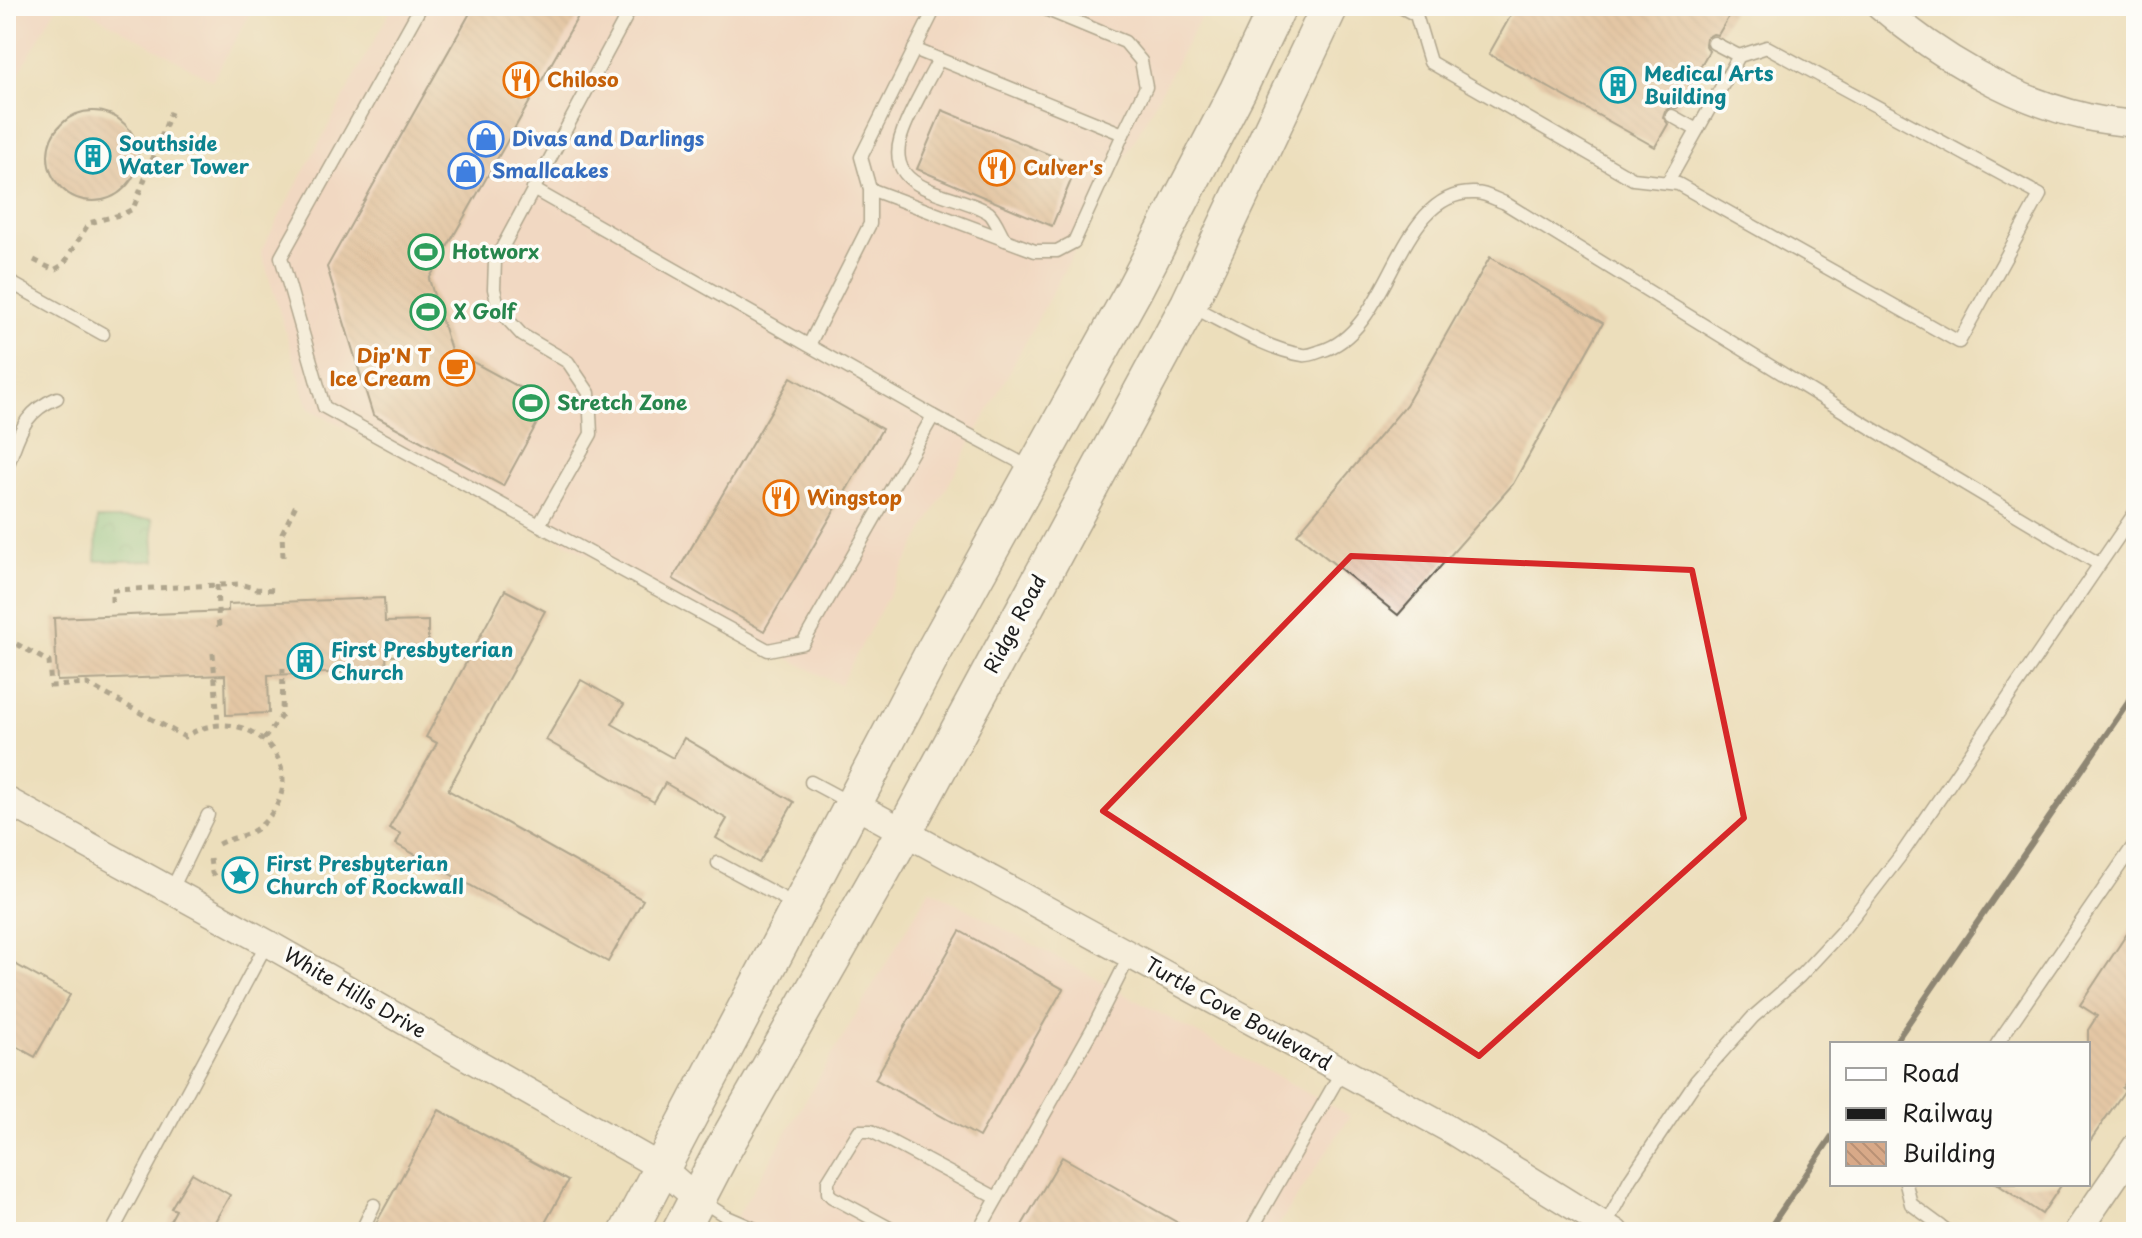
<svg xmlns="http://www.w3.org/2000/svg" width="2142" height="1238" font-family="'Playpen Sans',sans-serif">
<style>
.built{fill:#f7d0c9}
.park{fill:url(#park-crowns);stroke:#487254;stroke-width:2}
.building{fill:url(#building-back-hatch)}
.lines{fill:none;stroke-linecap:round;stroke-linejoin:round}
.service-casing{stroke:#656054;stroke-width:15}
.minor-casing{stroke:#656054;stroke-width:29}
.secondary-casing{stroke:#656054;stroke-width:39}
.path{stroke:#656054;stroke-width:5;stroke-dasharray:6 6;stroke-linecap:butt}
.service{stroke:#fff;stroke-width:12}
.minor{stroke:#fff;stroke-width:26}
.secondary{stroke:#fff;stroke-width:36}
.rail{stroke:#1c1c1c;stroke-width:6}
.marked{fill:none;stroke:#d62828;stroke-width:6;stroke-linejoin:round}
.labels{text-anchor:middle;stroke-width:7;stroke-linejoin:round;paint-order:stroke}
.culture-label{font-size:20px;font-weight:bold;fill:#0d838f;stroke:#fdfcf7;text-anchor:start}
.food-label{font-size:20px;font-weight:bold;fill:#c56008;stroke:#fdfcf7;text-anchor:start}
.shop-label{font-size:20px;font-weight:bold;fill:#366cbe;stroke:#fdfcf7;text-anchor:start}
.leisure-label{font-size:20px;font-weight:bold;fill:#27864d;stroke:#fdfcf7;text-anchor:start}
.street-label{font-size:20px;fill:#1c1c1c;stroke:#fdfcf7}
</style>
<defs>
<pattern id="park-crowns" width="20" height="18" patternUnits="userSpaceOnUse" patternTransform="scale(2)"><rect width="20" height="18" fill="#74c88b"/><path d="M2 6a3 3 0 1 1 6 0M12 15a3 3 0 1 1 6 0" fill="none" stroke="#64ab77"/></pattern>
<pattern id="building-back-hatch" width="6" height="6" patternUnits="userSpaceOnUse" patternTransform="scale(2)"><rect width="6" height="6" fill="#d8a988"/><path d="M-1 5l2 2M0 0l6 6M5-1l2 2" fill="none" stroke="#b99175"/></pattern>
</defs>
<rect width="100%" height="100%" fill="#fdfcf7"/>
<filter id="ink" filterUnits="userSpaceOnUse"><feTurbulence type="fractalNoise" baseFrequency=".0125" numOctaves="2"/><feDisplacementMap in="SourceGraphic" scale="16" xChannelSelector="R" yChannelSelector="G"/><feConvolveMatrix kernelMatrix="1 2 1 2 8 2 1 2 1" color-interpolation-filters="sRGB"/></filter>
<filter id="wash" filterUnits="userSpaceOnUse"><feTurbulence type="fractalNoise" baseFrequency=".006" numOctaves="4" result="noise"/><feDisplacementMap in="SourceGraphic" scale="32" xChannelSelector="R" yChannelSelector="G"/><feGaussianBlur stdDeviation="1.8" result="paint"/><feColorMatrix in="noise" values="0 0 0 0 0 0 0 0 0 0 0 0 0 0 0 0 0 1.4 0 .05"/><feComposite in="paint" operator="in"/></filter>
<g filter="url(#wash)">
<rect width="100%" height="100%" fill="#ecdebb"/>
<!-- built -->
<g class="built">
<path d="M6 6H57L6 96Z"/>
<path d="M79 6H255L212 80Z"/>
<path d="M393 6H1207L840 685 309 409 261 251Z"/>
<path d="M930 889 1350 1116 1274 1232H728Z"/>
</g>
<!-- park -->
<path class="park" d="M97 519H152L155 561H96Z"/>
<g id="blocks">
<!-- building -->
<g class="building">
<path d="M474 6H584L429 279 451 350 548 403 503 486 373 415 327 267Z"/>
<path d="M1516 6H1735L1718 35 1713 34 1706 38 1705 44 1709 51 1677 108 1671 107 1665 111 1663 117 1668 124 1655 147 1489 54Z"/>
<path d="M942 110 1077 166 1052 226 917 169Z"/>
<circle cx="93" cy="156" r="45"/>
<path d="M1490 257 1603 323 1513 484 1398 615 1297 534 1406 405Z"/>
<path d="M791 377 882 429 764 631 673 579Z"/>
<path d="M505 590 545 611 448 790 643 900 608 962 396 844 401 834 389 828 437 743 426 737Z"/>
<path d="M384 598 385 622 428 621V655L386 656 387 671 268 675 269 713 226 715 225 675 57 681 54 618 228 611V604Z"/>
<path d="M581 680 624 704 612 724 673 758 684 738 794 802 759 863 716 838 727 819 665 783 654 802 546 740Z"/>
<path d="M2136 920V1067L2122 1088 2125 1090 2088 1144V1030L2097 1016 2080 1005Z"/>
<path d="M960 931 1063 989 979 1137 875 1079Z"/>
<path d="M6 959 70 995 35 1057 6 1041Z"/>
<path d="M439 1110 568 1181 540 1232H371Z"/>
<path d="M1062 1157 1194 1232H1018Z"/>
<path d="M192 1173 230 1195 209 1232H164L176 1210 171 1208Z"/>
<path d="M1997 1184H2062L2042 1214Z"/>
</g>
</g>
</g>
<g filter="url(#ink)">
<use href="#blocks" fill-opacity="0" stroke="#656054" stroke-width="2"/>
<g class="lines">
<defs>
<g id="service">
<path d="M421 6 281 257 324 407 539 525 591 434 589 393 568 362 522 335 499 310 494 289 495 261 632 6"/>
<path d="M1399 6 1416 15 1430 62 1633 179 1678 184 1959 342 2040 195 1767 47 1739 56 1668 182"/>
<path d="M1714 43 1739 56"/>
<path d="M914 49 1123 134 1146 87 1141 61 1125 42 1038 6"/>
<path d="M939 59C927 83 912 107 903 131 878 195 957 191 989 213 995 218 1000 232 1005 240"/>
<path d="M1672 116 1697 130"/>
<path d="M533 189 933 416 1031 468"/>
<path d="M870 189 1035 251H1057L1074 242 1123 134"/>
<path d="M6 280 103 334"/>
<path d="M1191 306C1224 322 1267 350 1303 355 1309 356 1315 353 1321 351 1393 331 1396 188 1476 193 1485 193 1497 200 1505 203L1858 420 2099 564"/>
<path d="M809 345 870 224V189L861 157 936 6"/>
<path d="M6 469C20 435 21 413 57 398"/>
<path d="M539 525 768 650 803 643 933 416"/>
<path d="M811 782 852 804"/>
<path d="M718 863 796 905"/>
<path d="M171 891 208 815"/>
<path d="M1997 1044 2136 842"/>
<path d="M1906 1184 1911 1204 1949 1232"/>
<path d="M700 1200 727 1217 762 1232"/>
<path d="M1605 1226 1630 1179 1696 1081 1753 1017 1800 976 1842 931 1901 855 2134 514"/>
<path d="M112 1232 267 943"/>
<path d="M361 1232 374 1205"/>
<path d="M897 1232 832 1197 828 1193V1181L859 1131H871L997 1198"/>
<path d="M978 1232 1094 1026 1130 955"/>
<path d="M1250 1232 1342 1071"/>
</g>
<g id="minor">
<path d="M1880 6C1938 56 2011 100 2087 117 2103 121 2120 122 2136 124"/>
<path d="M6 800 267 943 641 1156 662 1168 697 1199"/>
<path d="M855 805 1447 1128 1615 1232"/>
<path d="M2077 1232 2136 1146"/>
</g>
<g id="secondary">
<path d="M628 1232 934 651 1134 290 1238 90 1278 6"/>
<path d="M680 1232 720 1155 904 832 1189 304 1330 6"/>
</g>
</defs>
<!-- service casing -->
<use href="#service" class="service-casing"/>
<!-- minor casing -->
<use href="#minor" class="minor-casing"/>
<!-- secondary casing -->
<use href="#secondary" class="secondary-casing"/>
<!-- path -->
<g class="path">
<path d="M34 260 54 270 63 265 89 223 123 214 133 209 171 112"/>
<path d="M283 557 282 533 297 503"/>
<path d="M217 585 219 631"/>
<path d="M112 602V590L240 584 256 589 277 590"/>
<path d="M6 638 49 662 51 686 87 684 185 737C245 697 314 765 268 818 250 840 234 834 215 846"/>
<path d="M213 653 218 724"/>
<path d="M264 739 282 715 283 668"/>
<path d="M210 859 212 873 217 880"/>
</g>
<!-- service -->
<use href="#service" class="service"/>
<!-- minor -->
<use href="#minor" class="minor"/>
<!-- secondary -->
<use href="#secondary" class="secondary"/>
<!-- rail -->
<g class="rail">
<path d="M1894 1044 2136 691"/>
<path d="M1767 1232 1832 1136"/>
</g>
</g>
</g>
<!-- marked area -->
<path d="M0 0H2142V1238H0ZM1351 556 1692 570 1744 818 1479 1056 1103 811Z" fill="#ecdebb" fill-opacity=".55" fill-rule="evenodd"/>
<path class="marked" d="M1351 556 1692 570 1744 818 1479 1056 1103 811Z"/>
<!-- icons -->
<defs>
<symbol id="restaurant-ring" viewBox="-11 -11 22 22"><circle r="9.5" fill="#fdfcf7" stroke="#e8710a" stroke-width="1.5"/><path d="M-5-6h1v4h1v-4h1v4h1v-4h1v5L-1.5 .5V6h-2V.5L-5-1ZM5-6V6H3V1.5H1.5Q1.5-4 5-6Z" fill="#e8710a"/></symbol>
<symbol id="building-ring" viewBox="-11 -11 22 22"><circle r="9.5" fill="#fdfcf7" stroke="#0f9aa8" stroke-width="1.5"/><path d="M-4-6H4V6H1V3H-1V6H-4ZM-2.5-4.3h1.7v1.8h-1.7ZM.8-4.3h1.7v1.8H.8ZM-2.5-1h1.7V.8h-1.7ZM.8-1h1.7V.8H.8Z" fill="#0f9aa8"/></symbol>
<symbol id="shop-ring" viewBox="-11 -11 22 22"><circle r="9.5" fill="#fdfcf7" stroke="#3f7fe0" stroke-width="1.5"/><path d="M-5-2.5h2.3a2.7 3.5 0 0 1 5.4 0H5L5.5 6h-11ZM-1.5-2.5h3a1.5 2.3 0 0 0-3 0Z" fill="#3f7fe0"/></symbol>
<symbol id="stadium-ring" viewBox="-11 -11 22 22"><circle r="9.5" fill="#fdfcf7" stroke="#2e9e5b" stroke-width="1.5"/><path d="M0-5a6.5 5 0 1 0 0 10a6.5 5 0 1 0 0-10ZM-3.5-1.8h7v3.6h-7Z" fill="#2e9e5b"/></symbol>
<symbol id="cafe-ring" viewBox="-11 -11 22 22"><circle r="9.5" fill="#fdfcf7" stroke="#e8710a" stroke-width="1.5"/><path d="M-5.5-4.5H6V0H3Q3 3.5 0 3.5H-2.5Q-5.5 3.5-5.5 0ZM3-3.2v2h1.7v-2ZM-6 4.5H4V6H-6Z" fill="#e8710a"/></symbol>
<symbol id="sight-ring" viewBox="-11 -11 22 22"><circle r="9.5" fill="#fdfcf7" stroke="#0f9aa8" stroke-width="1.5"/><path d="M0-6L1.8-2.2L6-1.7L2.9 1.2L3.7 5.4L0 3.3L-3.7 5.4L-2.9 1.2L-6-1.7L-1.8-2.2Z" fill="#0f9aa8"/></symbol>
</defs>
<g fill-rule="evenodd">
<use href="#restaurant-ring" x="501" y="60" width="40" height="40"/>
<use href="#building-ring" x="1598" y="65" width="40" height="40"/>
<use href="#shop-ring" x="466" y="119" width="40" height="40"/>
<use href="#building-ring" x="73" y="136" width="40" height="40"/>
<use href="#restaurant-ring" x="977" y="148" width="40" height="40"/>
<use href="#shop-ring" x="446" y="151" width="40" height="40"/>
<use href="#stadium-ring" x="406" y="232" width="40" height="40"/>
<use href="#stadium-ring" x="408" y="292" width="40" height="40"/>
<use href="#cafe-ring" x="437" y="348" width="40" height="40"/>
<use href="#stadium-ring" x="511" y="383" width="40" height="40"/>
<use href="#restaurant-ring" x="761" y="478" width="40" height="40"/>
<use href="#building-ring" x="285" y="641" width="40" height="40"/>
<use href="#sight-ring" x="220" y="855" width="40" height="40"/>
</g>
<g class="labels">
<!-- culture labels -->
<g class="culture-label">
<text x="1644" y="81">Medical Arts<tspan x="1644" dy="23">Building</tspan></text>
<text x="119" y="151">Southside<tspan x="119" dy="23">Water Tower</tspan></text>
<text x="331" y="657">First Presbyterian<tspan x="331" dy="23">Church</tspan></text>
<text x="266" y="871">First Presbyterian<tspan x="266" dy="23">Church of Rockwall</tspan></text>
</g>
<!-- food labels -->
<g class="food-label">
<text x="547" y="87">Chiloso</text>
<text x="1023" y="175">Culver's</text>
<text x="431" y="363" text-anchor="end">Dip'N T<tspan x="431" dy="23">Ice Cream</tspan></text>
<text x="807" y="505">Wingstop</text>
</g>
<!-- shop labels -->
<g class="shop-label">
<text x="512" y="146">Divas and Darlings</text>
<text x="492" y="178">Smallcakes</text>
</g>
<!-- leisure labels -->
<g class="leisure-label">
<text x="452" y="259">Hotworx</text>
<text x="454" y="319">X Golf</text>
<text x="557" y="410">Stretch Zone</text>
</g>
<!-- street labels -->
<g class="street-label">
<text transform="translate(1015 624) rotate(-62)" y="7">Ridge Road</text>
<text transform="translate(355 993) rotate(30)" y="7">White Hills Drive</text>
<text transform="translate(1238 1014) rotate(29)" y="7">Turtle Cove Boulevard</text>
</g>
</g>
<!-- margin -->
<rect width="2142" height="1238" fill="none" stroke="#fdfcf7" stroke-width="32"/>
<!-- legend -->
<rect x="1830" y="1042" width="260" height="144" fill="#fdfcf7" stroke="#a3a29f" stroke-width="2"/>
<rect x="1846" y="1068" width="40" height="12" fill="#ffffff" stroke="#a3a29f" stroke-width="2"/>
<text x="1902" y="1082" font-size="24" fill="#1c1c1c">Road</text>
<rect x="1846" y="1108" width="40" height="12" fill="#1c1c1c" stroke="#a3a29f" stroke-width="2"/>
<text x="1902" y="1122" font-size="24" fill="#1c1c1c">Railway</text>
<rect x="1846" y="1142" width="40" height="24" fill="url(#building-back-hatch)" stroke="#a3a29f" stroke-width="2"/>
<text x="1902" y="1162" font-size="24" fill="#1c1c1c">Building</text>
</svg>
